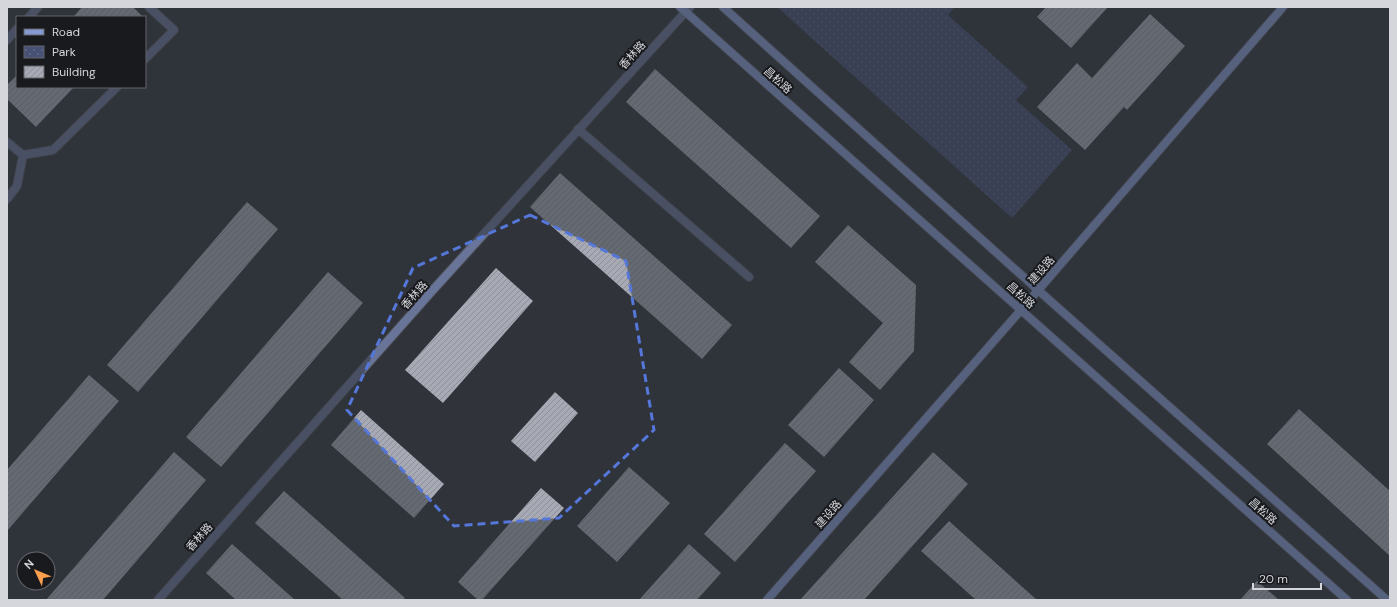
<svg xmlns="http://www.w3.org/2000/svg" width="1397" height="607" font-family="'DM Sans','Noto Sans SC',sans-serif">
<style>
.park{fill:url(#park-dots)}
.building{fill:url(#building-hatch)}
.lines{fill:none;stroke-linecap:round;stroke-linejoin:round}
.lane-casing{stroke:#4e5057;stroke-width:10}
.street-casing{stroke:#4e5057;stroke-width:10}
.secondary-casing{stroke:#4e5057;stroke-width:10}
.lane{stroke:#687498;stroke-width:8}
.street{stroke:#687498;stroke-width:8}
.secondary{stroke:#8699d1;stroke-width:8}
.marked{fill:none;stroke:#5477d9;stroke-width:3;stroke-dasharray:8 5;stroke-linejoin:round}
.labels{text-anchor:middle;stroke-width:4;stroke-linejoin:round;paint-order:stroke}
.street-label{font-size:11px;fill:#d4d6db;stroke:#191a1e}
</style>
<defs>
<pattern id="park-dots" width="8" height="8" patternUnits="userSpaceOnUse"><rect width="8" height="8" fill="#465174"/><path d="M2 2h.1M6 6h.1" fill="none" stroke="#606987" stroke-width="1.8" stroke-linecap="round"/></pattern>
<pattern id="building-hatch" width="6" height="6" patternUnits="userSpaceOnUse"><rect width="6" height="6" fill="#a7aab4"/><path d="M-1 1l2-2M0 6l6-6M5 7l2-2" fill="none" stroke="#8d9098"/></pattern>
</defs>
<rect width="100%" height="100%" fill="#30333a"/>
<!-- park -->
<path class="park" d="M777 7H955L948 15 1028 87 1016 100 1072 150 1012 218Z"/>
<!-- building -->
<g class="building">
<path d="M82 7H133L142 16 73 17Z"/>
<path d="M1046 7H1108L1071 48 1037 17Z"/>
<path d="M1150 14 1185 46 1127 110 1124 107 1085 150 1037 107 1077 63 1092 78Z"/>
<path d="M655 69 820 216 791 248 626 102Z"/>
<path d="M17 75V87H74L36 127 7 99V85Z"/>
<path d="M560 173 732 325 702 359 530 207Z"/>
<path d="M247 202 278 229 138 392 107 365Z"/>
<path d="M848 225 916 285 914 351 880 390 849 362 883 323 815 262Z"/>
<path d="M496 268 533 301 443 403 405 370Z"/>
<path d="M328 272 363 303 221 467 186 437Z"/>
<path d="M839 368 874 400 824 457 788 425Z"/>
<path d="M89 375 119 401 7 531V470Z"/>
<path d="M555 392 578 413 535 462 511 441Z"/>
<path d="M1299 409 1390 491V556L1267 444Z"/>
<path d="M361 410 444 484 414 518 331 445Z"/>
<path d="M785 443 816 471 735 562 704 534Z"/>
<path d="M174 452 206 480 103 600H46Z"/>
<path d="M933 452 968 484 864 600H800Z"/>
<path d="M629 467 670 503 617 562 577 526Z"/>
<path d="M541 488 564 508 482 600H478L458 582Z"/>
<path d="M284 491 405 598 403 600H343L255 523Z"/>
<path d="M949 521 1037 600H976L921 551Z"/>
<path d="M232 544 295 600H236L206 573Z"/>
<path d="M689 544 721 573 697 600H639Z"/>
<path d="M1257 581 1279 600H1240Z"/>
</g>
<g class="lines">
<defs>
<g id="lane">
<path d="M29 17 38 7"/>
<path d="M7 40 17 29"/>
<path d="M145 59 174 30 149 7"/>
<path d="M578 129 749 277"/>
<path d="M7 142 23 155 17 186 7 199"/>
<path d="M23 155 53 150 117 87"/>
</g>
<path id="street" d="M158 600 432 291 690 7"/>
<g id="secondary">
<path d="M680 7 1347 600"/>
<path d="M723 7 1038 290 1387 600"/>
<path d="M767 600 1021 310 1283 7"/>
</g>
</defs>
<!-- lane casing -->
<use href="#lane" class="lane-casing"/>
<!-- street casing -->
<use href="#street" class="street-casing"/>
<!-- secondary casing -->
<use href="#secondary" class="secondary-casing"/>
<!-- lane -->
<use href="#lane" class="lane"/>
<!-- street -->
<use href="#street" class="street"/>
<!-- secondary -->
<use href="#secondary" class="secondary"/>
</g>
<!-- marked area -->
<path d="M0 0H1397V607H0ZM530 215 626 261 654 430 559 518 454 526 347 410 413 268Z" fill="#30333a" fill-opacity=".55" fill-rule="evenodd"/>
<path class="marked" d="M530 215 626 261 654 430 559 518 454 526 347 410 413 268Z"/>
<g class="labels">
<!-- street labels -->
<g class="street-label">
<text transform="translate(632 55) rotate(-48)" y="4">香林路</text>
<text transform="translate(778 80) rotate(42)" y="4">昌松路</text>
<text transform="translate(1041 270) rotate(-49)" y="4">建设路</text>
<text transform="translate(414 295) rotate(-48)" y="4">香林路</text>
<text transform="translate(1021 295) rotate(42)" y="4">昌松路</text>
<text transform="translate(1263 511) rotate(42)" y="4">昌松路</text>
<text transform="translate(828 514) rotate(-49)" y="4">建设路</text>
<text transform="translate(199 537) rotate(-48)" y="4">香林路</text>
</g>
</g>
<!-- border -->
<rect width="1397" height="607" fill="none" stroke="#d4d6db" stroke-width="16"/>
<!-- legend -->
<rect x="16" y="16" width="130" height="72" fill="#191a1e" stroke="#64656a"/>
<rect x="24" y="29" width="20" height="6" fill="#8699d1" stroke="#64656a"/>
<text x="52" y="36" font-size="12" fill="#d4d6db">Road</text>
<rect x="24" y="46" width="20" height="12" fill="url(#park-dots)" stroke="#64656a"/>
<text x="52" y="56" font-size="12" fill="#d4d6db">Park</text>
<rect x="24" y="66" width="20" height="12" fill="url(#building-hatch)" stroke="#64656a"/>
<text x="52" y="76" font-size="12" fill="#d4d6db">Building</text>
<!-- north arrow -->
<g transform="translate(36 571) rotate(314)"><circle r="19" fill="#191a1e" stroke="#64656a"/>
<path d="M0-3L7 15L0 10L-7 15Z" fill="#fa9f4e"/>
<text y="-6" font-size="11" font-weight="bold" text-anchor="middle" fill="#d4d6db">N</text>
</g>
<!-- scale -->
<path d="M1253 583v6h68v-6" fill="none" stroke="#d4d6db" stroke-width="2"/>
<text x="1259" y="583" font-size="12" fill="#d4d6db" stroke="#191a1e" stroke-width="3" paint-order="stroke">20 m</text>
</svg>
